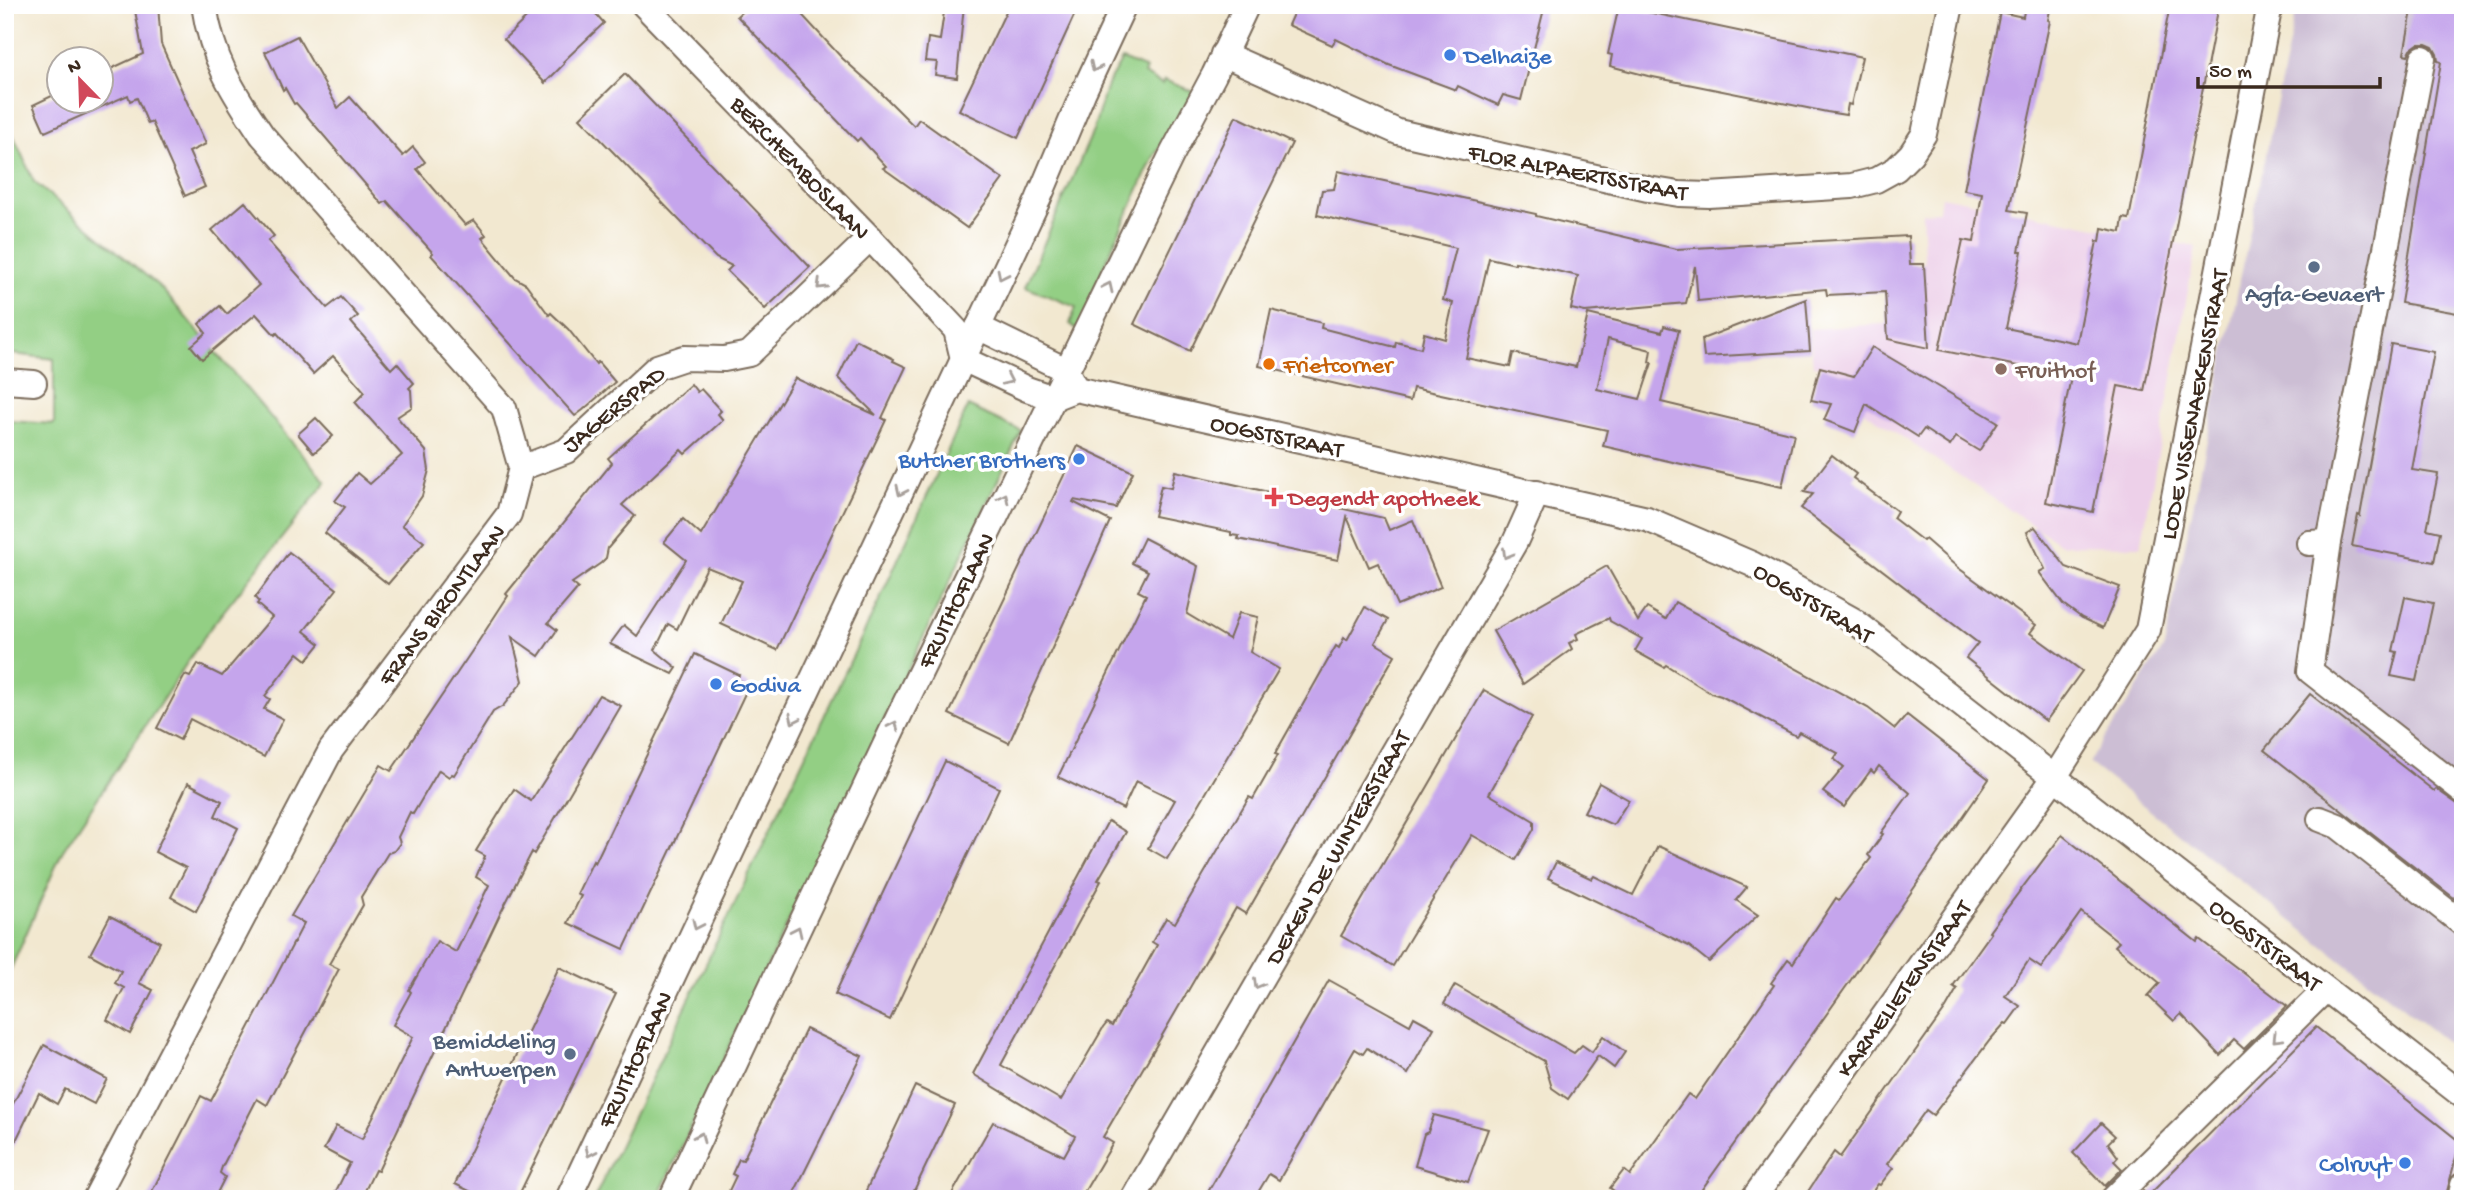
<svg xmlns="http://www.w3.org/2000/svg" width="2468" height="1204" font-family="'Gochi Hand',sans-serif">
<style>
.built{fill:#edd0e9}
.industrial{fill:#ccbed4}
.green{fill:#93cf84;stroke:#677c51;stroke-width:2}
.building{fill:#c5a5ec;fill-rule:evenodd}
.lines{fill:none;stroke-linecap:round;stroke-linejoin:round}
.minor-casing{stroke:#7b6c5c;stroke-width:28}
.minor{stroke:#fff;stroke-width:24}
.oneway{stroke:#a79f9a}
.shop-dot{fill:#3f7fe0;stroke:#fff;stroke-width:2.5}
.service-dot{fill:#5c6f8a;stroke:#fff;stroke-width:2.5}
.food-dot{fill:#e8710a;stroke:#fff;stroke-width:2.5}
.education-dot{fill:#8d6e63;stroke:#fff;stroke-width:2.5}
.health-dot{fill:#e0444e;stroke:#fff;stroke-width:2.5}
.labels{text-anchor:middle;stroke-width:7;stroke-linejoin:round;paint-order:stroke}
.shop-label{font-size:24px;fill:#366cbe;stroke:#fff;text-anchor:start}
.street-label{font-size:24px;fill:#3b2a1e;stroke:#fff}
.service-label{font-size:24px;fill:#4e5e75;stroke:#fff}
.food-label{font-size:24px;fill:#c56008;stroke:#fff;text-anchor:start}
.education-label{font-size:24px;fill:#785e54;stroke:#fff;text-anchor:start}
.health-label{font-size:24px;fill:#be3a42;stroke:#fff;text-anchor:start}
</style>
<rect width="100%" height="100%" fill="#fff"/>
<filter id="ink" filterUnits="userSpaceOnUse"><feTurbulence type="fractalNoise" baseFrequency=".0143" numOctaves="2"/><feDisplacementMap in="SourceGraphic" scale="14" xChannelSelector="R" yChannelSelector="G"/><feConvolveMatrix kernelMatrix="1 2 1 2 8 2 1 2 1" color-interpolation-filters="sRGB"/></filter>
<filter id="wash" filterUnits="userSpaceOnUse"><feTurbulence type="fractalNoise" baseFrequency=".00686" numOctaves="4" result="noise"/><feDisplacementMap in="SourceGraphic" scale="28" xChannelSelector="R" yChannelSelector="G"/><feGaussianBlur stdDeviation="1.57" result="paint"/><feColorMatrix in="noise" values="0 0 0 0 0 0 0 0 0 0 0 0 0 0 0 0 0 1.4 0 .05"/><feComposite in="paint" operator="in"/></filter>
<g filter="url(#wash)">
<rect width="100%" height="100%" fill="#f2e8d0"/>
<!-- built -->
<path class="built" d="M1941 196 2196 247 2141 546 2062 545 1836 392 1843 373 1813 365 1810 329 1927 321 1922 212 1939 211Z"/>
<!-- industrial -->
<path class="industrial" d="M2297 5H2463V1055L2089 763 2164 647Z"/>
<!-- green -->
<g class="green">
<path d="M1122 59 1146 69 1144 74 1162 84 1164 80 1197 93 1154 156 1104 265 1081 332 1070 324 1076 307 1025 287 1093 131 1107 85Z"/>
<path d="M5 117 34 182 161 288 326 482 208 631 62 852 5 982V465L10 421 54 424V359L5 353Z"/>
<path d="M968 406 1021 431 657 1199H594L878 603Z"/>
</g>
<g id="blocks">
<!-- building -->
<g class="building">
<path d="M134 5H158L161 44 206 144 189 152 205 187 185 196 152 122 148 124 137 98 130 101 128 95 45 132 33 105 60 92V102H102V73L143 54Z"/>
<path d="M540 5H588L604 23 568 57 563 62 564 64 545 83 504 39Z"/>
<path d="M749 5H793L842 58 878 90 914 126 919 119 1003 179 967 228 883 168 886 166 860 138 857 141 737 16Z"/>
<path d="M945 5H964L957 78 935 75 937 62 925 61 928 38 940 40Z"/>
<path d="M1009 5H1079L1018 138 959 110Z"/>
<path d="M1297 5H1545L1521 100 1503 95 1498 105 1458 86 1456 90 1389 65 1336 39 1332 45 1288 25Z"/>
<path d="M2025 5H2051L2048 20 2050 21 2009 210 2027 213 2019 251H2022L2006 328 2077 343 2097 241 2100 242 2102 228 2121 232 2123 218 2129 219 2170 5H2219L2144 391 2118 386 2093 512 2046 502 2071 377 1939 350 1963 240 1974 242 1982 193 1964 190 2000 12 2023 17Z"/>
<path d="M2413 5H2463V314L2401 303 2441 62 2438 61 2437 54 2433 47 2426 44H2418L2411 49 2408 55 2404 54Z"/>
<path d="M1619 6 1862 57 1851 105 1848 104 1846 115 1827 112 1648 76 1610 66 1612 55 1608 54Z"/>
<path d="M297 36 338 108 350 97 403 156 413 147 425 162 417 169 465 225 474 220 486 235 482 238 515 278 526 284 549 315 551 313 568 329 596 364 598 362 615 382 583 410 575 416 431 255 433 253 387 201 382 204 296 103 294 104 285 88 283 90 265 52Z"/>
<path d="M625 74 810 267 765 309 727 271 732 266 716 258 580 118Z"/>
<path d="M1236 116 1292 143 1190 351 1134 324Z"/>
<path d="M1338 171 1536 214V216L1676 249 1908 236 1910 264H1924L1929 348 1888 339 1885 292 1827 295 1826 289 1698 301 1695 266 1686 303 1585 312 1571 309 1578 276 1527 264 1515 262V264L1489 258 1466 358 1510 367 1513 353 1576 367 1588 314 1662 332 1664 326 1679 330 1661 402 1794 434 1782 487 1603 446 1607 430 1413 388 1410 401 1259 366 1271 310 1322 323 1321 328 1395 347 1396 342 1421 348 1424 333 1445 339 1453 303 1443 300 1456 248 1317 215 1322 190 1334 189ZM1608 339 1651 350 1649 362 1652 363 1640 399 1597 389Z"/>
<path d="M245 202 274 236 268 241 327 308 341 297 358 316 351 322 391 369 397 363 414 383 409 388 411 390 412 407 397 417 426 451 429 470 422 496 402 525 424 542 388 584 325 533 345 507 335 501 357 473 370 484 402 455 355 402 365 392 333 356 313 374 277 333 275 335 256 314 202 359 191 346 206 333 199 324 220 306 227 314 259 285 212 230Z"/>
<path d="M1806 299 1810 351 1704 357 1702 339Z"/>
<path d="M856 340 894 359 893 361 906 367 882 418 886 420 777 650 721 624 742 581 707 567 677 629 668 624 655 650 677 668 673 674 610 644 624 625 637 636 686 560 664 542 683 519 701 535 795 378 876 415 838 378Z"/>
<path d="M2391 344 2434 352 2412 470 2438 474 2427 529 2440 532 2434 562 2352 546 2358 515 2360 516Z"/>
<path d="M1872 347 1998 422 1979 451 1956 437 1950 446 1924 429 1918 437 1866 404 1855 432 1824 420 1831 404 1811 400 1820 367 1854 376Z"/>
<path d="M691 384 697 392 701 389 721 411 718 414 723 420 685 454 681 450 622 505 635 516 608 548 606 558 601 563 572 583 578 588 548 623 557 630 539 656 512 637 523 681 503 706 493 712 454 775 452 774 449 777 439 770 413 814 410 812 398 837 400 843 394 851 388 853 361 897 363 905 329 964 339 969 267 1105 257 1099 222 1167 220 1173 225 1177 214 1199H148L201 1096 211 1101 304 923 291 916 381 765 391 771 478 642 508 596 506 594 612 463 608 458Z"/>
<path d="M316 418 333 436 314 453 298 434Z"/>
<path d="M1078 446 1133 472 1116 508 1074 500 1073 502 1110 521 1009 743 949 714Z"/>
<path d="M1832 455 1856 474 1853 478 1897 511 1893 518 1923 541 1925 539 1957 567 2036 625 2030 633 2082 671 2046 721 1966 658 1978 643 1801 508 1813 494 1804 492Z"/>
<path d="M1175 471 1384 518 1389 530 1413 520 1441 587 1397 605 1378 563 1369 567 1347 517 1338 560 1238 539 1239 536 1231 535V532L1154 516 1161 486 1171 488Z"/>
<path d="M2035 527 2066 567 2120 587 2103 628 2082 618 2063 604 2039 572 2045 569 2027 532Z"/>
<path d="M1144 538 1198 566 1187 614 1229 639 1239 613 1258 617 1250 652 1279 669 1167 859 1148 848 1175 800 1136 781 1123 809 1058 777 1146 595 1138 591 1148 571 1132 563Z"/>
<path d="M289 552 337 589 304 631 320 644 307 660 298 653 265 696 270 699 264 709 283 719 264 757 190 719 180 740 157 728 185 675 190 677 198 664 222 676 272 617 257 604 259 602 255 598Z"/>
<path d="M1607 566 1638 621 1647 608 1666 619 1675 602 1868 708 1895 729 1907 715 1989 779 1848 984 1695 1199H1625L1610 1188 1624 1170 1630 1175 1688 1094 1695 1099 1774 985 1771 983 1788 959 1793 963 1836 898 1839 900 1871 858 1868 855 1883 834 1881 833 1910 793 1879 766 1874 773 1871 770 1844 807 1823 792 1844 767 1834 759 1838 753 1799 732 1796 736 1721 696 1711 693 1666 665 1664 667 1635 651 1642 639 1610 621 1609 618 1576 634 1578 639 1569 643 1572 649 1523 684 1493 631Z"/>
<path d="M2405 597 2433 603 2416 681 2391 676 2397 652 2393 651Z"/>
<path d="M1365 607 1388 620 1375 643 1395 655 1246 914 1236 908 1214 946 1103 1137 1113 1143 1080 1199H949L993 1122 1064 1156 1075 1136 973 1074 1108 821 1126 832 1098 880 1101 881 1001 1065 1061 1100 1103 1028 1107 1023 1112 1026 1157 945 1152 942 1166 918 1175 923 1249 797 1253 799 1265 778 1278 755 1275 754 1336 646 1339 648 1344 638 1347 640Z"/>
<path d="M695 654 739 675 737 679 749 685 624 949 568 923 581 896 577 894 593 861 595 863 606 840Z"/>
<path d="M1484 690 1532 717 1489 794 1534 821V829L1516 860 1472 835 1393 966 1341 936Z"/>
<path d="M2310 694 2434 791 2436 789 2463 808V905L2264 750Z"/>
<path d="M599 695 621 706 534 854 532 852 500 914 378 1171 375 1170 361 1199H332L350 1163 324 1149 336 1126 362 1139 413 1037 393 1025 411 992 409 990 437 941 456 952 489 885 476 877 485 856 476 851 514 789 531 801Z"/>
<path d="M945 761 999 788 890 1020 835 994Z"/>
<path d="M188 783 222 801 215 816 238 828 196 911 171 897 186 868 155 852Z"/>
<path d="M1599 783 1629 800 1613 825 1584 812Z"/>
<path d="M2062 835 2197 942 2199 939 2287 1006 2244 1049 2234 1040 2220 1055 2181 1014 2174 1021 2148 996 2160 983 2115 946 2119 942 2081 912 2041 968 2029 960 2005 996 2020 1006 2007 1024 2005 1023 1990 1040 1933 1115 1926 1110 1887 1164 1893 1168 1880 1185 1878 1184 1867 1199H1803L1834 1152 1840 1157 1891 1085 1946 1008 1957 989 1953 986 1991 933 1989 932Z"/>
<path d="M1658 846 1747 887 1736 900 1758 915 1709 962 1689 946 1548 878 1556 862 1592 879 1594 876 1633 895Z"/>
<path d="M110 916 160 942 139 983 153 990 130 1034 107 1020 124 988 115 983 121 971 90 954Z"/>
<path d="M559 967 616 994 517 1199H486L455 1184Z"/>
<path d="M1329 980 1410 1025 1414 1017 1434 1028 1408 1074 1367 1048 1363 1054 1355 1049 1279 1180 1269 1174 1254 1199H1204Z"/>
<path d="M1455 985 1574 1053 1582 1045 1592 1052 1603 1036 1625 1052 1614 1068 1598 1056 1568 1099 1552 1088 1544 1061 1444 1004Z"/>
<path d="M2316 1027 2460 1142 2445 1199H2134L2143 1191 2148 1196Z"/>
<path d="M806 1029 862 1056 791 1199H725L736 1176 732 1174 739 1159 743 1160Z"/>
<path d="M44 1045 107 1079 94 1104 65 1089 57 1104 39 1093 5 1163V1119Z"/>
<path d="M915 1086 955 1105 910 1199H862Z"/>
<path d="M1434 1115 1488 1129 1468 1182 1415 1166 1424 1134 1428 1132Z"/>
<path d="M2101 1123 2115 1136 2108 1143 2118 1157 2114 1161 2122 1169 2105 1186 2073 1153Z"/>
</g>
</g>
</g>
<g filter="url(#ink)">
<use href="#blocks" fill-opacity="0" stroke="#7b6c5c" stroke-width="2"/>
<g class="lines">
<defs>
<g id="minor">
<path d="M644 5 870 238 956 330 963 359"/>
<path d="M1223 54 1398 132 1648 189 1679 194 1709 195 1852 186 1876 180 1896 169 1911 154 1924 134 1951 5"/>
<path d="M978 327 1066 370 1074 385"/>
<path d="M963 359 1027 389 1053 398 1076 389 1647 519 1752 564 1853 620 2463 1096"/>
<path d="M5 381 34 383"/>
<path d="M521 468 566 451 657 367 684 358 724 359 749 354 870 238"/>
<path d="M2329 542 2423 58"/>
<path d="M2309 543 2329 542 2310 671 2463 791"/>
<path d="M2320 819 2338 826 2463 924"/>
<path d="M95 1199 331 750 509 514 521 468 504 408 262 135C232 91 212 59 204 5"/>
<path d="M568 1199 1038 200 1083 93 1124 5"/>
<path d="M671 1199 895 724 1172 154 1214 75 1247 5"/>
<path d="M1133 1199 1515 542 1537 493"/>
<path d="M1753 1199 2054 778 2148 630 2270 5"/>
<path d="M2113 1199 2325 990"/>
<path d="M2460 1199 2463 1185"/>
</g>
</defs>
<!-- minor casing -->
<use href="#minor" class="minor-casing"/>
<!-- minor -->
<use href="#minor" class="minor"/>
</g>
<!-- one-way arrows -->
<defs><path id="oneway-chevron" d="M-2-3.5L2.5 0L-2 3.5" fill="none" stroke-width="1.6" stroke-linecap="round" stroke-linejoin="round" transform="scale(1.75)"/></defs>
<g class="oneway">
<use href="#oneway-chevron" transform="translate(1095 67) rotate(115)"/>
<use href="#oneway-chevron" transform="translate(1002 275) rotate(116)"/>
<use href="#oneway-chevron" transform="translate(821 285) rotate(136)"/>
<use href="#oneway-chevron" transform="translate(1108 287) rotate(-65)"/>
<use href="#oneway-chevron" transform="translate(1008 380) rotate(25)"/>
<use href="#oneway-chevron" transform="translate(901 491) rotate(115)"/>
<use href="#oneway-chevron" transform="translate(1004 498) rotate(-64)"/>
<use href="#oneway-chevron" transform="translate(1507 554) rotate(120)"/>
<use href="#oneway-chevron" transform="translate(794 719) rotate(115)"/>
<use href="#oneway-chevron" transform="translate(894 726) rotate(-65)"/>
<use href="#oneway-chevron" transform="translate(697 925) rotate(115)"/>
<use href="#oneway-chevron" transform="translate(797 931) rotate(-65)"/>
<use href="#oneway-chevron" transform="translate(1258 984) rotate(120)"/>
<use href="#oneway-chevron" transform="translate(2277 1038) rotate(135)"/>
<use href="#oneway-chevron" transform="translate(700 1137) rotate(-65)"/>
<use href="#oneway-chevron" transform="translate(590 1152) rotate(115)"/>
</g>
</g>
<!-- markers -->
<g class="shop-dot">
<circle cx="1450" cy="55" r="7"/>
<circle cx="1079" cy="459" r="7"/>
<circle cx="716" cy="684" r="7"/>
<circle cx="2405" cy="1163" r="7"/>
</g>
<g class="service-dot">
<circle cx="2314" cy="267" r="7"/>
<circle cx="570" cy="1054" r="7"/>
</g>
<circle class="food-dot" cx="1269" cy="364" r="7"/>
<circle class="education-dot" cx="2001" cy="369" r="7"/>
<path class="health-dot" d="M1270.5 486.5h7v7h7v7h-7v7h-7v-7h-7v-7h7z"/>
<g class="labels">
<!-- shop labels -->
<g class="shop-label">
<text x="1464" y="63">Delhaize</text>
<text x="1065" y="467" text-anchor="end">Butcher Brothers</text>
<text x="730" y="692">Godiva</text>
<text x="2391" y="1171" text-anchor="end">Colruyt</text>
</g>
<!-- street labels -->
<g class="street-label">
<text transform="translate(801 167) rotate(46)" y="8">BERCHEMBOSLAAN</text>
<text transform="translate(1578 171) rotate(11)" y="8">FLOR ALPAERTSSTRAAT</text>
<text transform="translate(2193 404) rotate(-79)" y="8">LODE VISSENAEKENSTRAAT</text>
<text transform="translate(613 408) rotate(-39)" y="8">JAGERSPAD</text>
<text transform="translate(1277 435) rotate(12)" y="8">OOGSTSTRAAT</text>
<text transform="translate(955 600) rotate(-64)" y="8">FRUITHOFLAAN</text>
<text transform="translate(1814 602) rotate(31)" y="8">OOGSTSTRAAT</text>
<text transform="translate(441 604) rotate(-53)" y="8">FRANS BIRONTLAAN</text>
<text transform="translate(1337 847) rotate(-60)" y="8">DEKEN DE WINTERSTRAAT</text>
<text transform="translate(2266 944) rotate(38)" y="8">OOGSTSTRAAT</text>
<text transform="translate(1903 988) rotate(-54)" y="8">KARMELIETENSTRAAT</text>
<text transform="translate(634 1059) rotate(-65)" y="8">FRUITHOFLAAN</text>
</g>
<!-- service labels -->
<g class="service-label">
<text x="2314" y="301">Agfa-Gevaert</text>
<text x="556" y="1048" text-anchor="end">Bemiddeling<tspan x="556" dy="28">Antwerpen</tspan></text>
</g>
<!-- food labels -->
<g class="food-label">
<text x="1283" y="372">Frietcorner</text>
</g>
<!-- education labels -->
<g class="education-label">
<text x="2015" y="377">Fruithof</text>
</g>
<!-- health labels -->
<g class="health-label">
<text x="1288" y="505">Degendt apotheek</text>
</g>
</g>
<!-- margin -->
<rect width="2468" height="1204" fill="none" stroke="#fff" stroke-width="28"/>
<!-- north arrow -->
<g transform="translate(80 80) rotate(337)"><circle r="33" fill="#ffffff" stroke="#b1aaa5" stroke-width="2"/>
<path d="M0-5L12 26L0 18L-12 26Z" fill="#d1495b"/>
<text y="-10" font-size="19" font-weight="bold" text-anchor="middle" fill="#3b2a1e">N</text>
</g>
<!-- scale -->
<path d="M2198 77v10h182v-10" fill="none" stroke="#3b2a1e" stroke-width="3.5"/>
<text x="2209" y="77" font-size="21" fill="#3b2a1e" stroke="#ffffff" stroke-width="5" paint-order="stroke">50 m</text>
</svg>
